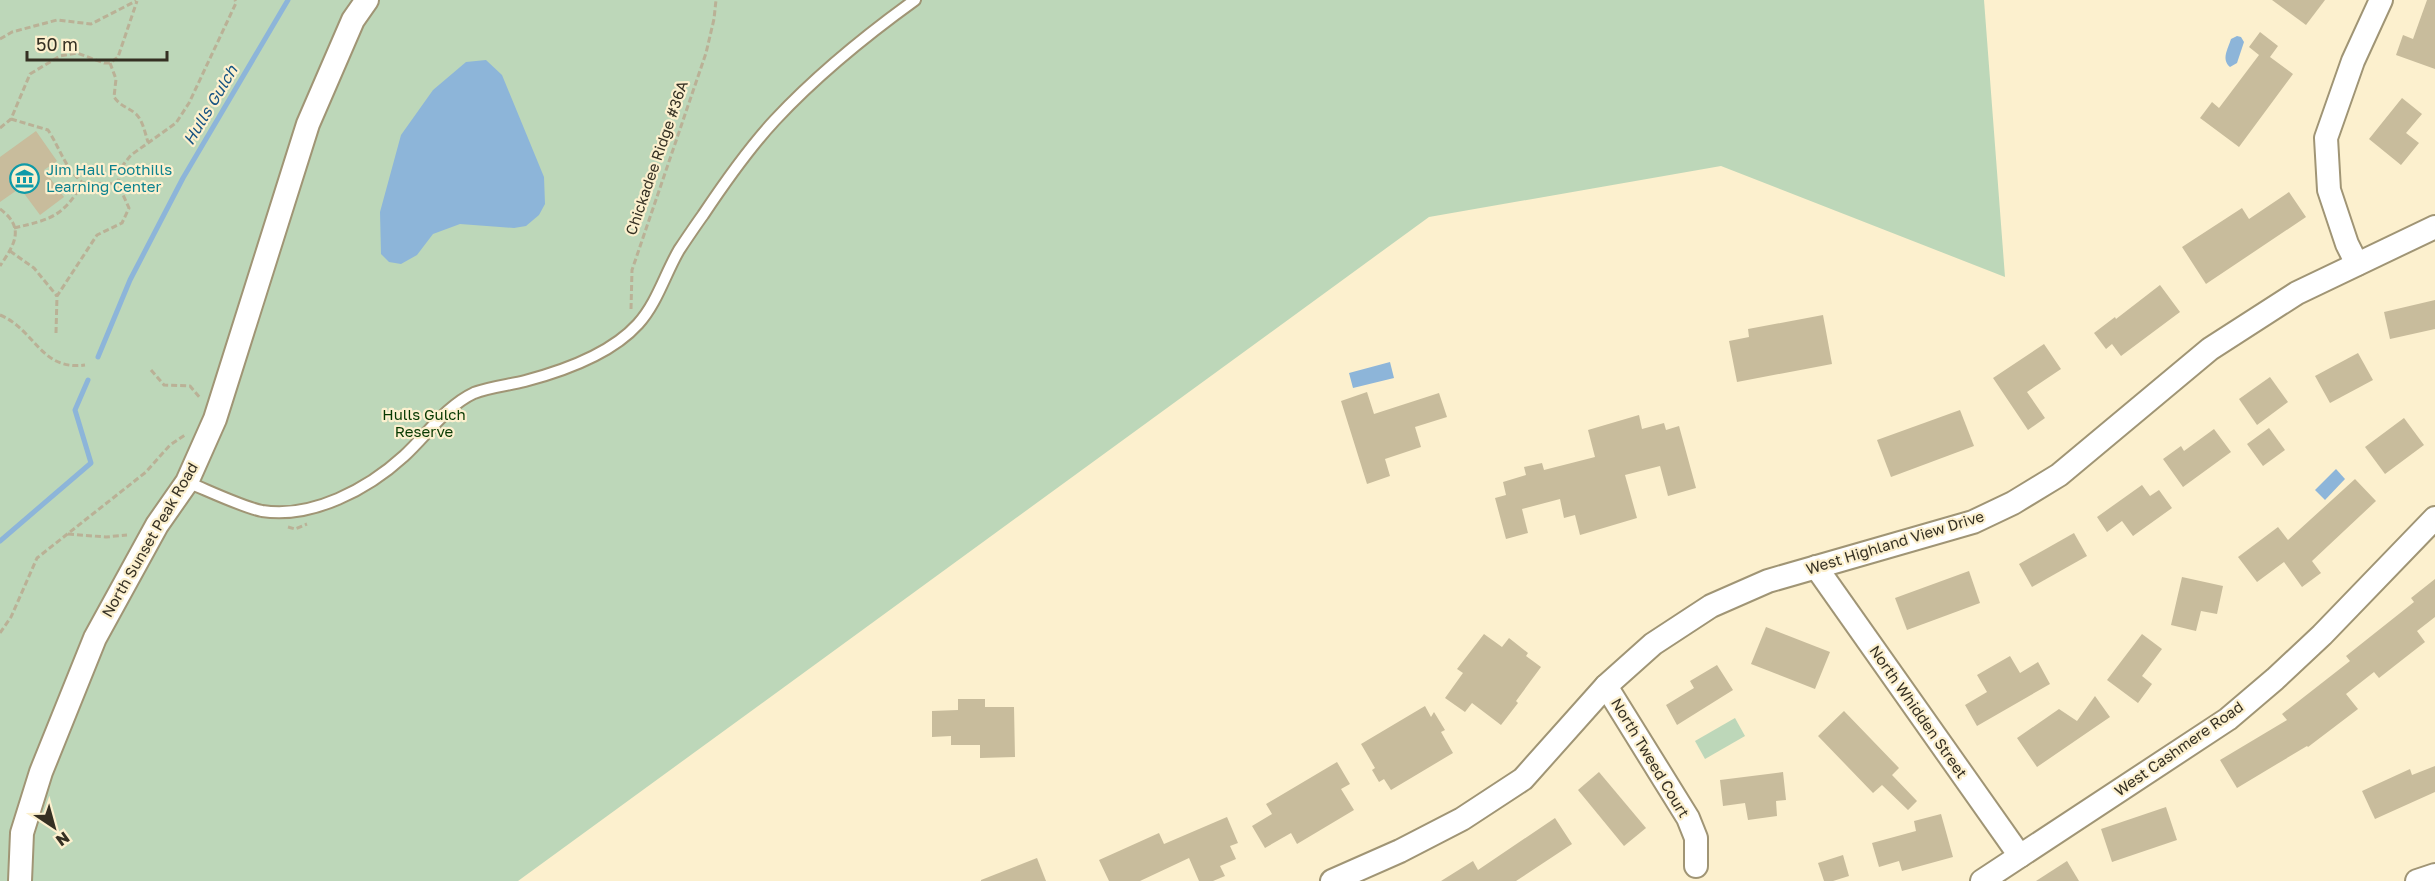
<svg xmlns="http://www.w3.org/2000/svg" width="2435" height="881" font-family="'Golos Text',sans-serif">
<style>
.green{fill:#bdd7b9}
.water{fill:#8db5d9}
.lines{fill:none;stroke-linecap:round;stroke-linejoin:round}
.stream{stroke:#8db5d9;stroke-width:5}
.building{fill:#c8bc9c}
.lane-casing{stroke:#a09575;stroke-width:14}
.street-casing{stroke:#a09575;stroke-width:26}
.path{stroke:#bab196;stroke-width:3;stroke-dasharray:6 3;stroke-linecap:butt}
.lane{stroke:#fff;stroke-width:10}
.street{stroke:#fff;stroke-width:22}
.labels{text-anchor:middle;stroke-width:4.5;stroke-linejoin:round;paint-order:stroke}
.street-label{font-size:15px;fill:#353023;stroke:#fcf0ce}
.culture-label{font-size:15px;fill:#0d838f;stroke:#fcf0ce;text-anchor:start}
.park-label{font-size:15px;fill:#073901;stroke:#fcf0ce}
.water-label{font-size:16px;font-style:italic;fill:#175483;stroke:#fcf0ce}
</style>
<rect width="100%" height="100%" fill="#fcf0ce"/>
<!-- green -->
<g class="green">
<path d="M0 0H1984L2005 277 1721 166 1429 217 518 881H0Z"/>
<path d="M1735 718 1745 736 1705 759 1695 741Z"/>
</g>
<!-- water -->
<g class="water">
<path d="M2237 36 2241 37 2244 42 2237 63 2230 67C2221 59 2228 49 2231 39Z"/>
<path d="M486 60 502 75 544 177 545 204 539 215 526 226 514 228 460 224 433 234 417 255 401 264 389 262 381 254 380 212 401 135 433 90 466 62Z"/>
<path d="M1390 362 1394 378 1353 388 1349 373Z"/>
<path d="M2336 469 2345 479 2325 500 2315 490Z"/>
</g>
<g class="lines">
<!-- stream -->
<g class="stream">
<path d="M98 357 130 280 183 178 288 0"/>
<path d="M0 541 91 463 75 410 88 380"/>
</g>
</g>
<!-- building -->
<g class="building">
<path d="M2272 0H2325L2306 25Z"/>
<path d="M2427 0H2435V69L2396 55 2403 35 2413 39Z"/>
<path d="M2260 32 2278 46 2270 57 2293 74 2239 147 2200 118 2212 102 2219 108 2259 55 2249 47Z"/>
<path d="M2402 98 2422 114 2406 133 2419 143 2401 165 2369 139Z"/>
<path d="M36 131 57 161 44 170 64 197 40 215 20 188 0 202V157Z"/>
<path d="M2289 192 2306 217 2206 284 2182 247 2242 208 2249 219Z"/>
<path d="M2160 285 2180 312 2121 356 2112 344 2106 349 2094 333 2115 317 2116 319Z"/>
<path d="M2435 300V329L2390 339 2384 312Z"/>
<path d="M1823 315 1832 364 1737 382 1729 341 1749 337 1748 329Z"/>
<path d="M2044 344 2061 369 2027 392 2045 418 2028 430 1993 378Z"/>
<path d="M2358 353 2373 380 2330 403 2315 376Z"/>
<path d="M2270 377 2288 402 2257 425 2239 399Z"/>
<path d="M1367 392 1374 414 1439 393 1447 417 1415 427 1421 447 1385 459 1390 476 1367 484 1341 401Z"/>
<path d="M1960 410 1974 446 1891 477 1877 440Z"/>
<path d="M1639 415 1642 429 1664 423 1666 430 1679 426 1696 488 1668 496 1660 466 1625 475 1637 518 1580 535 1575 515 1564 518 1560 499 1522 509 1528 533 1506 539 1495 498 1506 495 1503 482 1526 475 1524 467 1542 463 1544 470 1595 457 1588 430Z"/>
<path d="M2404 418 2424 445 2385 474 2365 447Z"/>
<path d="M2269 428 2285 450 2263 466 2247 444Z"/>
<path d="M2214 429 2231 452 2183 487 2163 459 2181 446 2184 451Z"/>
<path d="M2355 479 2376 501 2312 561 2321 573 2302 587 2284 562 2257 582 2238 557 2278 527 2288 540Z"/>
<path d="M2142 485 2150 496 2159 490 2172 508 2133 536 2122 521 2107 532 2097 517Z"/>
<path d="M2074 533 2087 556 2032 587 2019 564Z"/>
<path d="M1969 571 1980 603 1907 630 1895 598Z"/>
<path d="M2182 577 2223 586 2217 614 2201 611 2196 631 2171 625Z"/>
<path d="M2435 579V617L2417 631 2425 642 2379 678 2374 672 2346 694 2358 709 2308 747 2307 746 2237 788 2220 760 2287 720 2282 714 2350 661 2346 656 2414 602 2411 598Z"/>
<path d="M1766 627 1830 652 1815 689 1751 664Z"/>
<path d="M1484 634 1502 647 1509 638 1528 653 1526 656 1541 667 1516 701 1518 703 1501 725 1472 703 1465 712 1445 698 1463 673 1457 669Z"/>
<path d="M2142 634 2162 649 2142 676 2152 684 2138 703 2107 680Z"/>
<path d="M2010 656 2020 673 2038 662 2050 684 1977 726 1965 705 1987 692 1977 675Z"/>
<path d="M1717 665 1733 690 1677 725 1666 705 1694 688 1690 681Z"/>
<path d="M2095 696 2110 717 2037 767 2017 738 2059 709 2077 721Z"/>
<path d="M958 699H985V707H1014L1015 757 980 758V745H951V736L932 737V711L958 710Z"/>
<path d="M1425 706 1431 717 1434 712 1445 730 1441 732 1453 753 1391 790 1384 779 1379 782 1372 770 1375 768 1361 744Z"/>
<path d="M1844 711 1899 768 1892 775 1917 801 1908 810 1882 785 1873 793 1818 736Z"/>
<path d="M1337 762 1350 784 1341 789 1354 810 1297 844 1291 833 1265 848 1252 826 1272 814 1266 804Z"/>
<path d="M2435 766V792L2375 819 2362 791 2410 769 2412 775Z"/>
<path d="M1599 772 1646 828 1624 846 1578 790Z"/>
<path d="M1783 772 1786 800 1776 801 1777 816 1748 820 1745 803 1723 806 1720 780Z"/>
<path d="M2166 807 2177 840 2112 862 2101 829Z"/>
<path d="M1941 814 1953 857 1902 871 1899 861 1879 867 1872 843 1916 831 1914 821Z"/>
<path d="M1227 817 1238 843 1230 846 1236 859 1220 866 1225 876 1213 881H1199L1189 858 1140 881H1109L1099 860 1159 833 1164 844Z"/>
<path d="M1555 818 1572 844 1516 881H1441L1473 861 1478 870Z"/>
<path d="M1843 855 1849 876 1833 881H1824L1818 863Z"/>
<path d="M1037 858 1046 881H981V880Z"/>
<path d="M2067 861 2079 881H2036Z"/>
</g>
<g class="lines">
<defs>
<path id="lane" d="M187 482C207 490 242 507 262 511 312 519 368 489 404 456 426 436 446 406 474 393 489 387 509 385 525 381 563 371 611 354 638 324 657 303 665 274 679 250 687 238 695 226 703 215 725 182 748 149 775 120 817 75 865 36 915 0"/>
<g id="street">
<path d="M2357 264 2347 244 2329 190 2326 138 2353 61 2381 0"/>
<path d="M1816 567 2020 856"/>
<path d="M1606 686 1688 818 1696 838V866"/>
<path d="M20 881 22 833 41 772 95 638 157 525 187 482 215 419 308 124 353 20 367 0"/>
<path d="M1332 881 1400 851 1462 819 1523 779 1606 686 1653 644 1711 606 1768 581 1973 522 2013 503 2059 475 2210 349 2297 293 2435 227"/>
<path d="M1982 881 2228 719 2275 679 2322 635 2435 518"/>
<path d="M2417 881 2435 875"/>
</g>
</defs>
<!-- lane casing -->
<use href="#lane" class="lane-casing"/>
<!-- street casing -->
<use href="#street" class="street-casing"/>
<!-- path -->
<g class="path">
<path d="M0 39 12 32 57 20 91 24 136 1"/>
<path d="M110 63 116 79 114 97C121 107 128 107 136 114 143 121 145 133 148 142"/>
<path d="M11 119 48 130C61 150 64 167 83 183L118 184"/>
<path d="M0 128 11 119 30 74 60 56 77 53 104 63H110L118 57 137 1"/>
<path d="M0 209C26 228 14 245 0 266"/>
<path d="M14 228C52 219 62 217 83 183"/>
<path d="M10 251 34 268 57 296"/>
<path d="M631 309 632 270 706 53 714 19 716 0"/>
<path d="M0 315C36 330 40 371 85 365"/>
<path d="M56 333 57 296 97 235 122 223 129 208 118 184 120 169 131 155 176 123 189 103 236 3 235 0"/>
<path d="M151 370 164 385 190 386 201 399"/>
<path d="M288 527 295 529 307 524"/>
<path d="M68 534 106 537 127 535"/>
<path d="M0 633 11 617 37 558 146 472 170 445 185 435"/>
</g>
<!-- lane -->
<use href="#lane" class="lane"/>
<!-- street -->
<use href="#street" class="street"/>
</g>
<!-- icons -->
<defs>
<symbol id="museum-ring" viewBox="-11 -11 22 22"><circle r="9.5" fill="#fcf0ce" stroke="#0f9aa8" stroke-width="1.5"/><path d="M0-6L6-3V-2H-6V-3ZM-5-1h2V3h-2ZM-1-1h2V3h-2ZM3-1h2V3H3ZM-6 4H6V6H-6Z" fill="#0f9aa8"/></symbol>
</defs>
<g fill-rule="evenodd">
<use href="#museum-ring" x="8" y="162" width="33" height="33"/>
</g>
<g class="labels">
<!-- street labels -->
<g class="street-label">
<text transform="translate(657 158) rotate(-71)" y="5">Chickadee Ridge #36A</text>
<text transform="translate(150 540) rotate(-60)" y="5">North Sunset Peak Road</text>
<text transform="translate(1895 543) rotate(-17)" y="5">West Highland View Drive</text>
<text transform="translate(1918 712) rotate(55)" y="5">North Whidden Street</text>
<text transform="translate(2179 749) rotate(-35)" y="5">West Cashmere Road</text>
<text transform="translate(1650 758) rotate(59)" y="5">North Tweed Court</text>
</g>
<!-- culture labels -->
<g class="culture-label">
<text x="46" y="175">Jim Hall Foothills<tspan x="46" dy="17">Learning Center</tspan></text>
</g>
<!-- park labels -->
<g class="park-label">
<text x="424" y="420">Hulls Gulch<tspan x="424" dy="17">Reserve</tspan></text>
</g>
<!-- water labels -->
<g class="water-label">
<text transform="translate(210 105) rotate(-59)" y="6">Hulls Gulch</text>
</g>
</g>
<!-- north arrow -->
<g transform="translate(54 827) rotate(144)" stroke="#fcf0ce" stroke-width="4.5" paint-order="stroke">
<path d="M0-4.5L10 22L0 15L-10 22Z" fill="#353023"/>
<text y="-9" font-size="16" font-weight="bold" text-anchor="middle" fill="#353023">N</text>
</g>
<!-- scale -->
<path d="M27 51v9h140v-9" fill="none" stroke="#353023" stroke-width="3"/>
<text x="36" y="51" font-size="18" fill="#353023" stroke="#fcf0ce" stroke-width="4.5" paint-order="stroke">50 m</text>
</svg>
